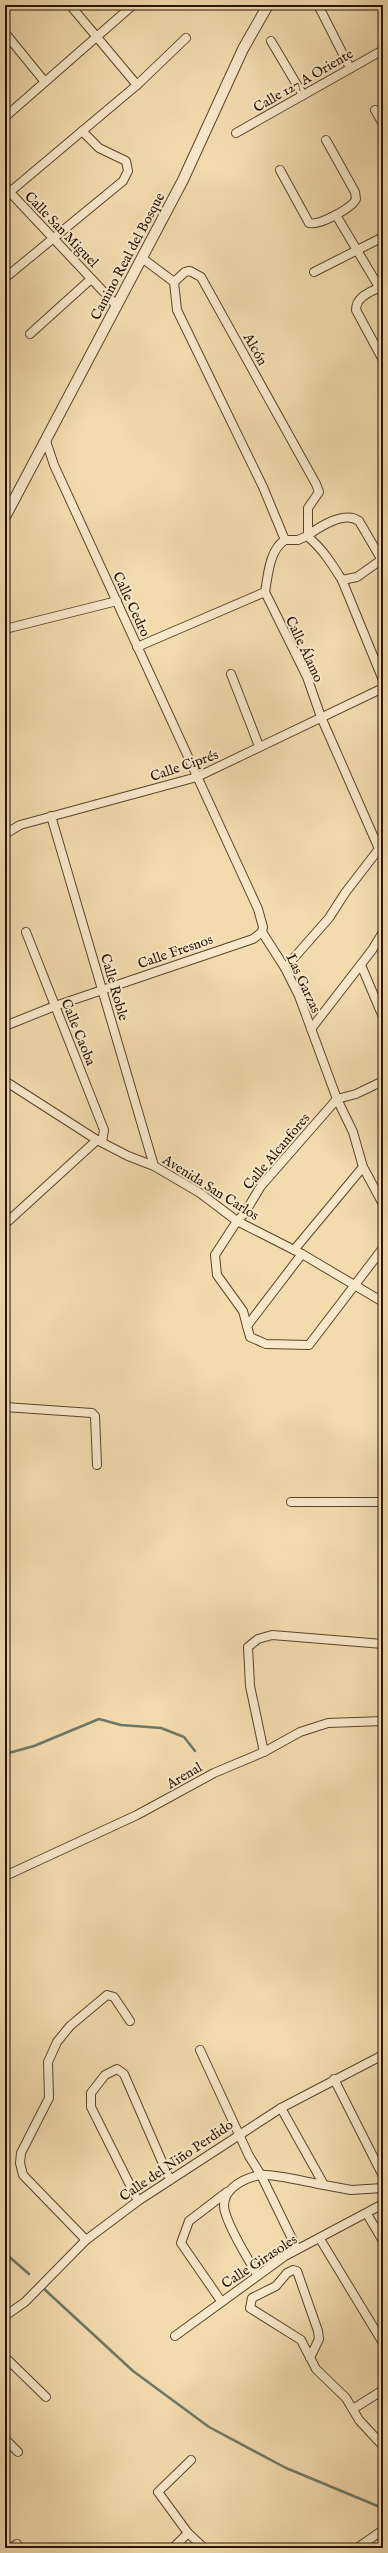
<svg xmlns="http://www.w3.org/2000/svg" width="388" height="2553" font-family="'IM FELL English',serif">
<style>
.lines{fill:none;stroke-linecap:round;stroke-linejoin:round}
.stream{stroke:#6c7866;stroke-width:2.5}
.minor-casing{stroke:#58452c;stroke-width:10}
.tertiary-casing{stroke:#58452c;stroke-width:12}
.minor{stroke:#f7e8ca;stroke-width:8}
.tertiary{stroke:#f7e8ca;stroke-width:10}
.labels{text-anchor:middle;stroke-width:4;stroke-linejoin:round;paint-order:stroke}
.street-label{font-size:14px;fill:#251300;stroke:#f7e8ca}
</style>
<rect width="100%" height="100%" fill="#f3dbae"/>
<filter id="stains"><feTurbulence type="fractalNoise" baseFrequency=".005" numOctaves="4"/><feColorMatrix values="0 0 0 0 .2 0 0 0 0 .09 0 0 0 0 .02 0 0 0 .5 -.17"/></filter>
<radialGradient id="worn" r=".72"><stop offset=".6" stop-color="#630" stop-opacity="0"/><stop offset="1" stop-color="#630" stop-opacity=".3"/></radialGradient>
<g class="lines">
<!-- stream -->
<g class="stream">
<path d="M5 1754 34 1746 99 1719 121 1725 161 1728 184 1737 195 1751"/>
<path d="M5 2253 29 2274"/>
<path d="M43 2288 133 2371 209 2427 286 2468 380 2507"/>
</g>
<defs>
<g id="minor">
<path d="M70 5 137 85"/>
<path d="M318 5 350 68"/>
<path d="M5 33 45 82"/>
<path d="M271 41 303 95"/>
<path d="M375 110 383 124"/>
<path d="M5 117 133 5"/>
<path d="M236 133 383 50"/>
<path d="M280 170 309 223C319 226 352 208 356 199L355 192 326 140"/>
<path d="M5 187 117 306"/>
<path d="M5 196 137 85 186 38"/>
<path d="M336 215 379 287"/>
<path d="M142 258 174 282 185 272 190 271 201 277 316 484 319 492 308 508V535"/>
<path d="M314 272 383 237"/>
<path d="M5 278 123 181 128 171 126 161 99 148 82 131"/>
<path d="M174 282 177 310 263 487 285 540"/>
<path d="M383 286C372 291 356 296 356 310L383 360"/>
<path d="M30 334 91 279"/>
<path d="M46 441 54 465 258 909 263 927 262 932 285 968 299 996 337 1099 353 1132 363 1167 383 1204"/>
<path d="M307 536C319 527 345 510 359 521L383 562"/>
<path d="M285 540H298L307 536C322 548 332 564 342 580L383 680"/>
<path d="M342 580 357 577 381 560"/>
<path d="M265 592 307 677 321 717 383 858"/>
<path d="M265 592C268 576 269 550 285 540"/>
<path d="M5 629 117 601"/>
<path d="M137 647 265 592"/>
<path d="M231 674 259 746"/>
<path d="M51 816 154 1166"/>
<path d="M5 834 20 825 197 777 383 688"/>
<path d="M26 932 104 1130 102 1142"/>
<path d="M361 965 383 1017"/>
<path d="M285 968 329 918 345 893 382 845"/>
<path d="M5 1026 55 1006 253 939 262 932"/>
<path d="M311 1029 372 950 383 932"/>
<path d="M5 1081 97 1140 128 1156 154 1166 200 1193 237 1221 302 1254 383 1302"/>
<path d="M383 1081 356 1094 337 1099 261 1186 244 1214 237 1221 215 1255 217 1275 243 1311 250 1337 266 1344 309 1345 383 1248"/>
<path d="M5 1224 97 1140"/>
<path d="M294 1250 363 1167"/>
<path d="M247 1326 302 1254"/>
<path d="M5 1407 92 1413 95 1416 97 1465"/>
<path d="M291 1502H383"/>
<path d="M264 1752 250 1686 248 1647 258 1639 272 1635 383 1644"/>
<path d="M5 1876 137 1815 214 1773 264 1752 300 1732 328 1723 383 1721"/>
<path d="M200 2050 249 2156 261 2175 297 2249"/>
<path d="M334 2079 383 2176"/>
<path d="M281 2108 324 2185 351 2190 383 2188"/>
<path d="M138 2201 91 2107V2093L105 2075 117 2069 124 2074 170 2180"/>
<path d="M367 2214 383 2241"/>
<path d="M320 2239 383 2343"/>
<path d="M86 2240 23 2175 20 2163 21 2153 49 2098 48 2062 57 2042 70 2026 107 1995 114 1997 130 2021"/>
<path d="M257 2275C247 2256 233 2236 226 2215 217 2192 241 2179 260 2175 272 2173 310 2183 324 2185"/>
<path d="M221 2301 181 2243 189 2221 227 2192"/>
<path d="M5 2316 25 2302 86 2240 138 2201 281 2108 383 2055"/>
<path d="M175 2336 285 2256 383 2204"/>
<path d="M5 2357 46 2397"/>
<path d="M310 2358 319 2339 318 2331 297 2271 293 2270 287 2273 276 2286 252 2298 250 2308 301 2340 316 2369 346 2398 359 2420 383 2446"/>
<path d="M353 2409 383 2390"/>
<path d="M5 2439 18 2452"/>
<path d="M191 2460 158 2492 188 2533 204 2548"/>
<path d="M11 2548 17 2544"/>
<path d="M173 2548 188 2533"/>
<path d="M357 2548 383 2530"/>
</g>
<path id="tertiary" d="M5 517 183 180 243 49 268 5"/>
</defs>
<!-- minor casing -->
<use href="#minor" class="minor-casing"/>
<!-- tertiary casing -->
<use href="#tertiary" class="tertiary-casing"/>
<!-- minor -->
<use href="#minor" class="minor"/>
<!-- tertiary -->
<use href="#tertiary" class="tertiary"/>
</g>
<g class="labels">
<!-- street labels -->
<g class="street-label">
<text transform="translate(303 80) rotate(-30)" y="5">Calle 127 A Oriente</text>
<text transform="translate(62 229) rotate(46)" y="5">Calle San Miguel</text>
<text transform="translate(127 256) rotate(-62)" y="5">Camino Real del Bosque</text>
<text transform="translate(256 349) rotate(61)" y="5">Alcón</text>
<text transform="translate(132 604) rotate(65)" y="5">Calle Cedro</text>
<text transform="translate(305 649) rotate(65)" y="5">Calle Álamo</text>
<text transform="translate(184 765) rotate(-19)" y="5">Calle Ciprés</text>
<text transform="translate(175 951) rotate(-19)" y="5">Calle Fresnos</text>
<text transform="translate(304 983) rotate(65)" y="5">Las Garzas</text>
<text transform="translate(115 987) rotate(74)" y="5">Calle Roble</text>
<text transform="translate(79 1032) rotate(68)" y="5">Calle Caoba</text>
<text transform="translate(276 1151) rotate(-50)" y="5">Calle Alcanfores</text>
<text transform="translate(211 1187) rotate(32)" y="5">Avenida San Carlos</text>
<text transform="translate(184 1775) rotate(-30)" y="5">Arenal</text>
<text transform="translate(176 2160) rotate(-34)" y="5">Calle del Niño Perdido</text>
<text transform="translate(259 2261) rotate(-33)" y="5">Calle Girasoles</text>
</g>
</g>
<!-- margin -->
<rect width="388" height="2553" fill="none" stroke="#f3dbae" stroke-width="20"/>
<rect x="6" y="6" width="376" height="2541" fill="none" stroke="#251300" stroke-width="2"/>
<rect x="10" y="10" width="368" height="2533" fill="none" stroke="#251300"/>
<rect width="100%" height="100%" filter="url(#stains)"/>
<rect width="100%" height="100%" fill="url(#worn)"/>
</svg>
